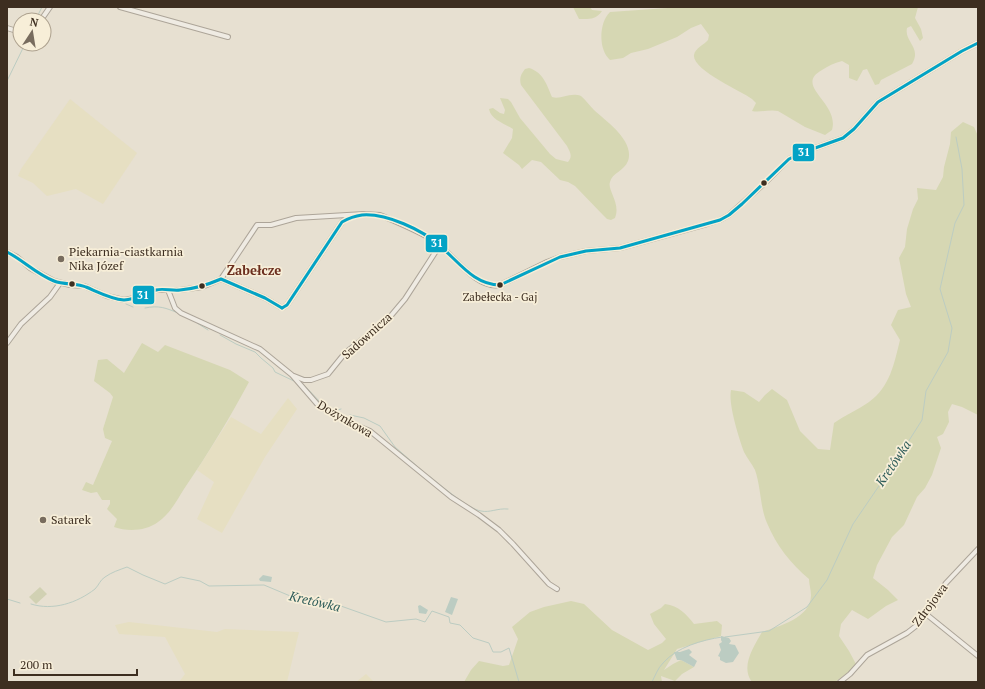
<svg xmlns="http://www.w3.org/2000/svg" width="985" height="689" font-family="'PT Serif',serif">
<style>
.farmland{fill:#e6dfc2}
.green{fill:#d6d7b3}
.cemetery{fill:#d1d1b3}
.water{fill:#bcccc2}
.lines{fill:none;stroke-linecap:round;stroke-linejoin:round}
.stream{stroke:#bcccc2;stroke-width:1}
.minor-casing{stroke:#ada599;stroke-width:6}
.minor{stroke:#efebe3;stroke-width:4}
.bus-1-casing{stroke:#f7eed8;stroke-width:6}
.bus-1{stroke:#03a3c5;stroke-width:3}
.bus-dot{fill:#3d2e20;stroke:#f7eed8;stroke-width:1.5}
.poi-dot{fill:#786c5e;stroke:#f7eed8;stroke-width:1.5}
.labels{text-anchor:middle;stroke-width:3.5;stroke-linejoin:round;paint-order:stroke}
.bus-label{font-size:11px;fill:#3d2e20;stroke:#f7eed8}
.poi-label{font-size:12px;fill:#3d2e20;stroke:#f7eed8;text-anchor:start}
.street-label{font-size:12px;fill:#3d2e20;stroke:#f7eed8}
.neighbourhood-label{font-size:13px;font-weight:bold;fill:#6b2e1e;stroke:#f7eed8}
.water-label{font-size:13px;font-style:italic;fill:#2f5d5a;stroke:#f7eed8}
.line-badge{stroke:#f7eed8;stroke-width:1.5}
.badge-label{font-size:11px;text-anchor:middle;font-weight:bold;fill:#fff}
</style>
<rect width="100%" height="100%" fill="#e7e0d1"/>
<!-- farmland -->
<g class="farmland">
<path d="M70 99 137 153 103 204 76 189 47 196 33 183 18 176 21 169Z"/>
<path d="M288 398 297 409 265 457 222 533 197 519 214 482 197 470 231 417 261 434Z"/>
<path d="M129 622 217 632 225 629 299 632 287 682H179L185 674 165 637 119 634 115 625Z"/>
<path d="M366 674 374 682H356Z"/>
</g>
<!-- green -->
<g class="green">
<path d="M573 7H590L592 10 602 11C596 20 589 19 579 19Z"/>
<path d="M682 7H918L915 18 921 29 923 38 920 41 911 26 907 28C904 42 922 47 912 64L881 80 879 84 875 85 867 69 863 70 857 81 849 78V65L842 61C834 63 828 66 822 70 793 86 840 103 832 130L825 135 805 127 778 111C769 109 760 113 752 111L756 103 752 99C742 91 692 70 694 55 695 48 704 45 708 40L709 35 701 24 691 28 677 37 648 49 631 53 623 58 610 60C598 50 599 22 610 12Z"/>
<path d="M529 68C543 72 547 85 552 97 561 100 569 92 581 96 586 100 589 105 594 110 606 121 635 141 628 161 624 171 612 173 610 182 607 190 621 203 615 218L611 220 607 219 603 215 575 186 568 182 560 180 541 162 532 160 522 169 519 165 503 153 512 138 513 129C504 123 491 120 489 109L493 108 500 113 504 114 505 110 500 98 508 99 511 102 520 118 550 154 556 159 568 162C573 156 570 152 567 146L521 85C519 78 521 74 525 69Z"/>
<path d="M963 122 974 127 978 136V415L962 407 952 404 948 412 949 422 943 434 937 437 941 448 932 475 925 488 917 497 904 525 892 537 877 565 873 578 888 590 898 600 886 606 868 619 852 610 841 624 839 636 849 651 857 666 835 682H752C740 667 754 646 762 632 779 626 811 618 811 595 811 590 809 584 809 579 791 564 776 545 767 523 760 507 761 487 755 470 752 464 747 458 744 452 739 438 728 404 731 390L744 392 759 402 765 395 772 389 787 400 800 431 818 449 830 450 834 423C845 415 858 410 869 402 890 387 894 364 900 340L891 325 898 310 911 307 906 294 899 258 905 247 907 229 913 209 918 199 917 188 936 190 943 177 944 167 950 144 951 132Z"/>
<path d="M142 343 158 352 165 345 230 370 249 382C229 419 208 454 184 489 177 500 170 514 158 522 146 531 128 532 114 527L117 519 107 509 110 504V500H102L97 492 91 493 82 490 86 482 93 485 112 441 105 438 103 429 113 397 110 393 94 381 98 360 107 359 124 373Z"/>
<path d="M571 601 584 604 612 630 648 650 662 643 666 639 654 624 650 614 661 608 665 604C679 606 686 614 694 624L717 621 722 625 721 636 677 649 664 670 673 664 681 660 694 667 682 674 675 681 661 676 662 682H464L471 670 479 661 503 666 509 665 518 639 512 627 530 612 544 607Z"/>
</g>
<!-- cemetery -->
<path class="cemetery" d="M40 587 47 594 36 604 29 597Z"/>
<!-- water -->
<g class="water">
<path d="M263 575 272 577 271 582 260 581 259 579Z"/>
<path d="M451 597 458 599 452 615 445 612Z"/>
<path d="M420 605 428 610 426 614 419 613 418 606Z"/>
<path d="M721 636 729 638 731 641 729 644 735 645 739 653 733 662 726 663 720 660V657L718 656 721 650 719 644 722 642 721 640Z"/>
<path d="M689 649 692 652 689 655 697 661 694 667 681 660H677L674 652H680Z"/>
</g>
<g class="lines">
<!-- stream -->
<g class="stream">
<path d="M37 17 42 7"/>
<path d="M7 81 25 44"/>
<path d="M126 304 133 307"/>
<path d="M145 308C159 305 166 308 178 313"/>
<path d="M197 323 208 330"/>
<path d="M220 335 236 344 255 352 261 358 273 368 275 372 294 381 298 385"/>
<path d="M303 384 322 404 334 411 341 409"/>
<path d="M350 415 364 418 380 426 395 447 426 474"/>
<path d="M429 476C439 484 470 510 481 511 490 513 497 508 508 509"/>
<path d="M7 599 20 603"/>
<path d="M31 604C53 611 77 603 95 589 99 585 100 580 105 577 112 572 119 570 127 567L143 575 165 584 181 577 200 581 209 586 264 585 295 598 324 600 386 622 416 619 425 622 432 611 449 617 450 623 460 625 473 638 489 643 493 652H501L509 648 519 682"/>
<path d="M725 637 769 631 807 607 827 580 853 524 896 461 922 420 926 391 948 352 952 328 940 289 955 223 964 205 962 169 956 137"/>
<path d="M652 682C655 676 658 668 663 663 677 647 702 640 722 637"/>
</g>
<defs>
<g id="minor">
<path d="M120 7 228 37"/>
<path d="M41 20 50 7"/>
<path d="M7 28 20 32"/>
<path d="M7 252 17 257 30 268 54 281 70 285 84 286 107 296 124 300 140 297 156 290H180L202 287 221 279 265 298 282 308 287 305 342 222 350 216"/>
<path d="M221 279 257 225H271L296 218 364 214 380 215 385 217C401 224 418 231 433 240 452 252 475 290 500 285L547 262 560 257 586 251 620 248 707 224 720 220 729 215 766 182 789 159 804 152 843 138 854 129 878 102 962 51 978 43"/>
<path d="M168 290 175 308 181 313 260 349 292 375 318 405 341 419 370 431 451 497 479 515 499 530 513 544 549 584 557 589"/>
<path d="M7 343 21 324 50 297 60 283"/>
<path d="M294 376 304 380H311L328 374 345 353 389 318 405 299 440 245"/>
<path d="M926 614 978 656"/>
<path d="M840 682 850 674 867 655 907 633 916 626 929 609 946 583 978 549"/>
</g>
</defs>
<!-- minor casing -->
<use href="#minor" class="minor-casing"/>
<!-- minor -->
<use href="#minor" class="minor"/>
<defs>
<g id="bus-1">
<path d="M7 252C23 260 36 274 54 281 64 285 77 283 86 287 98 292 111 299 124 300 136 300 145 293 156 290 163 288 172 291 180 290 195 289 207 285 221 279L265 298 282 308"/>
<path d="M282 308 287 305 342 222C349 218 354 216 362 215 386 213 423 230 440 246 459 262 474 285 500 285L560 257 586 251 620 248 720 220 729 215 742 204 789 159 804 152 843 138 854 129 878 102 962 51 978 43"/>
</g>
</defs>
<!-- bus-1 casing -->
<use href="#bus-1" class="bus-1-casing"/>
<!-- bus-1 -->
<use href="#bus-1" class="bus-1"/>
</g>
<!-- markers -->
<g class="bus-dot">
<circle cx="764" cy="183" r="3.5"/>
<circle cx="72" cy="284" r="3.5"/>
<circle cx="500" cy="285" r="3.5"/>
<circle cx="202" cy="286" r="3.5"/>
</g>
<g class="poi-dot">
<circle cx="61" cy="259" r="4"/>
<circle cx="43" cy="520" r="4"/>
</g>
<g class="labels">
<!-- bus labels -->
<g class="bus-label">
<text x="500" y="301">Zabełecka - Gaj</text>
</g>
<!-- poi labels -->
<g class="poi-label">
<text x="69" y="256">Piekarnia-ciastkarnia<tspan x="69" dy="14">Nika Józef</tspan></text>
<text x="51" y="524">Satarek</text>
</g>
<!-- street labels -->
<g class="street-label">
<text transform="translate(367 336) rotate(-42)" y="4">Sadownicza</text>
<text transform="translate(345 419) rotate(30)" y="4">Dożynkowa</text>
<text transform="translate(930 605) rotate(-53)" y="4">Zdrojowa</text>
</g>
<!-- neighbourhood labels -->
<g class="neighbourhood-label">
<text x="254" y="275">Zabełcze</text>
</g>
<!-- water labels -->
<g class="water-label">
<text transform="translate(893 463) rotate(-56)" y="5">Kretówka</text>
<text transform="translate(315 601) rotate(13)" y="5">Kretówka</text>
</g>
</g>
<g class="line-badge">
<rect x="792" y="143" width="23" height="19" rx="4" fill="#03a3c5"/>
<rect x="425" y="234" width="23" height="19" rx="4" fill="#03a3c5"/>
<rect x="132" y="285" width="23" height="20" rx="4" fill="#03a3c5"/>
</g>
<g class="badge-label">
<text x="804" y="156">31</text>
<text x="437" y="247">31</text>
<text x="143" y="299">31</text>
</g>
<!-- border -->
<rect width="985" height="689" fill="none" stroke="#3d2e20" stroke-width="16"/>
<!-- north arrow -->
<g transform="translate(32 32) rotate(12)"><circle r="19" fill="#f7eed8" stroke="#ada18e"/>
<path d="M0-3L7 15L0 10L-7 15Z" fill="#786c5e"/>
<text y="-6" font-size="11" font-weight="bold" text-anchor="middle" fill="#3d2e20">N</text>
</g>
<!-- scale -->
<path d="M14 669v6h123v-6" fill="none" stroke="#3d2e20" stroke-width="2"/>
<text x="20" y="669" font-size="12" fill="#3d2e20" stroke="#f7eed8" stroke-width="3" paint-order="stroke">200 m</text>
</svg>
